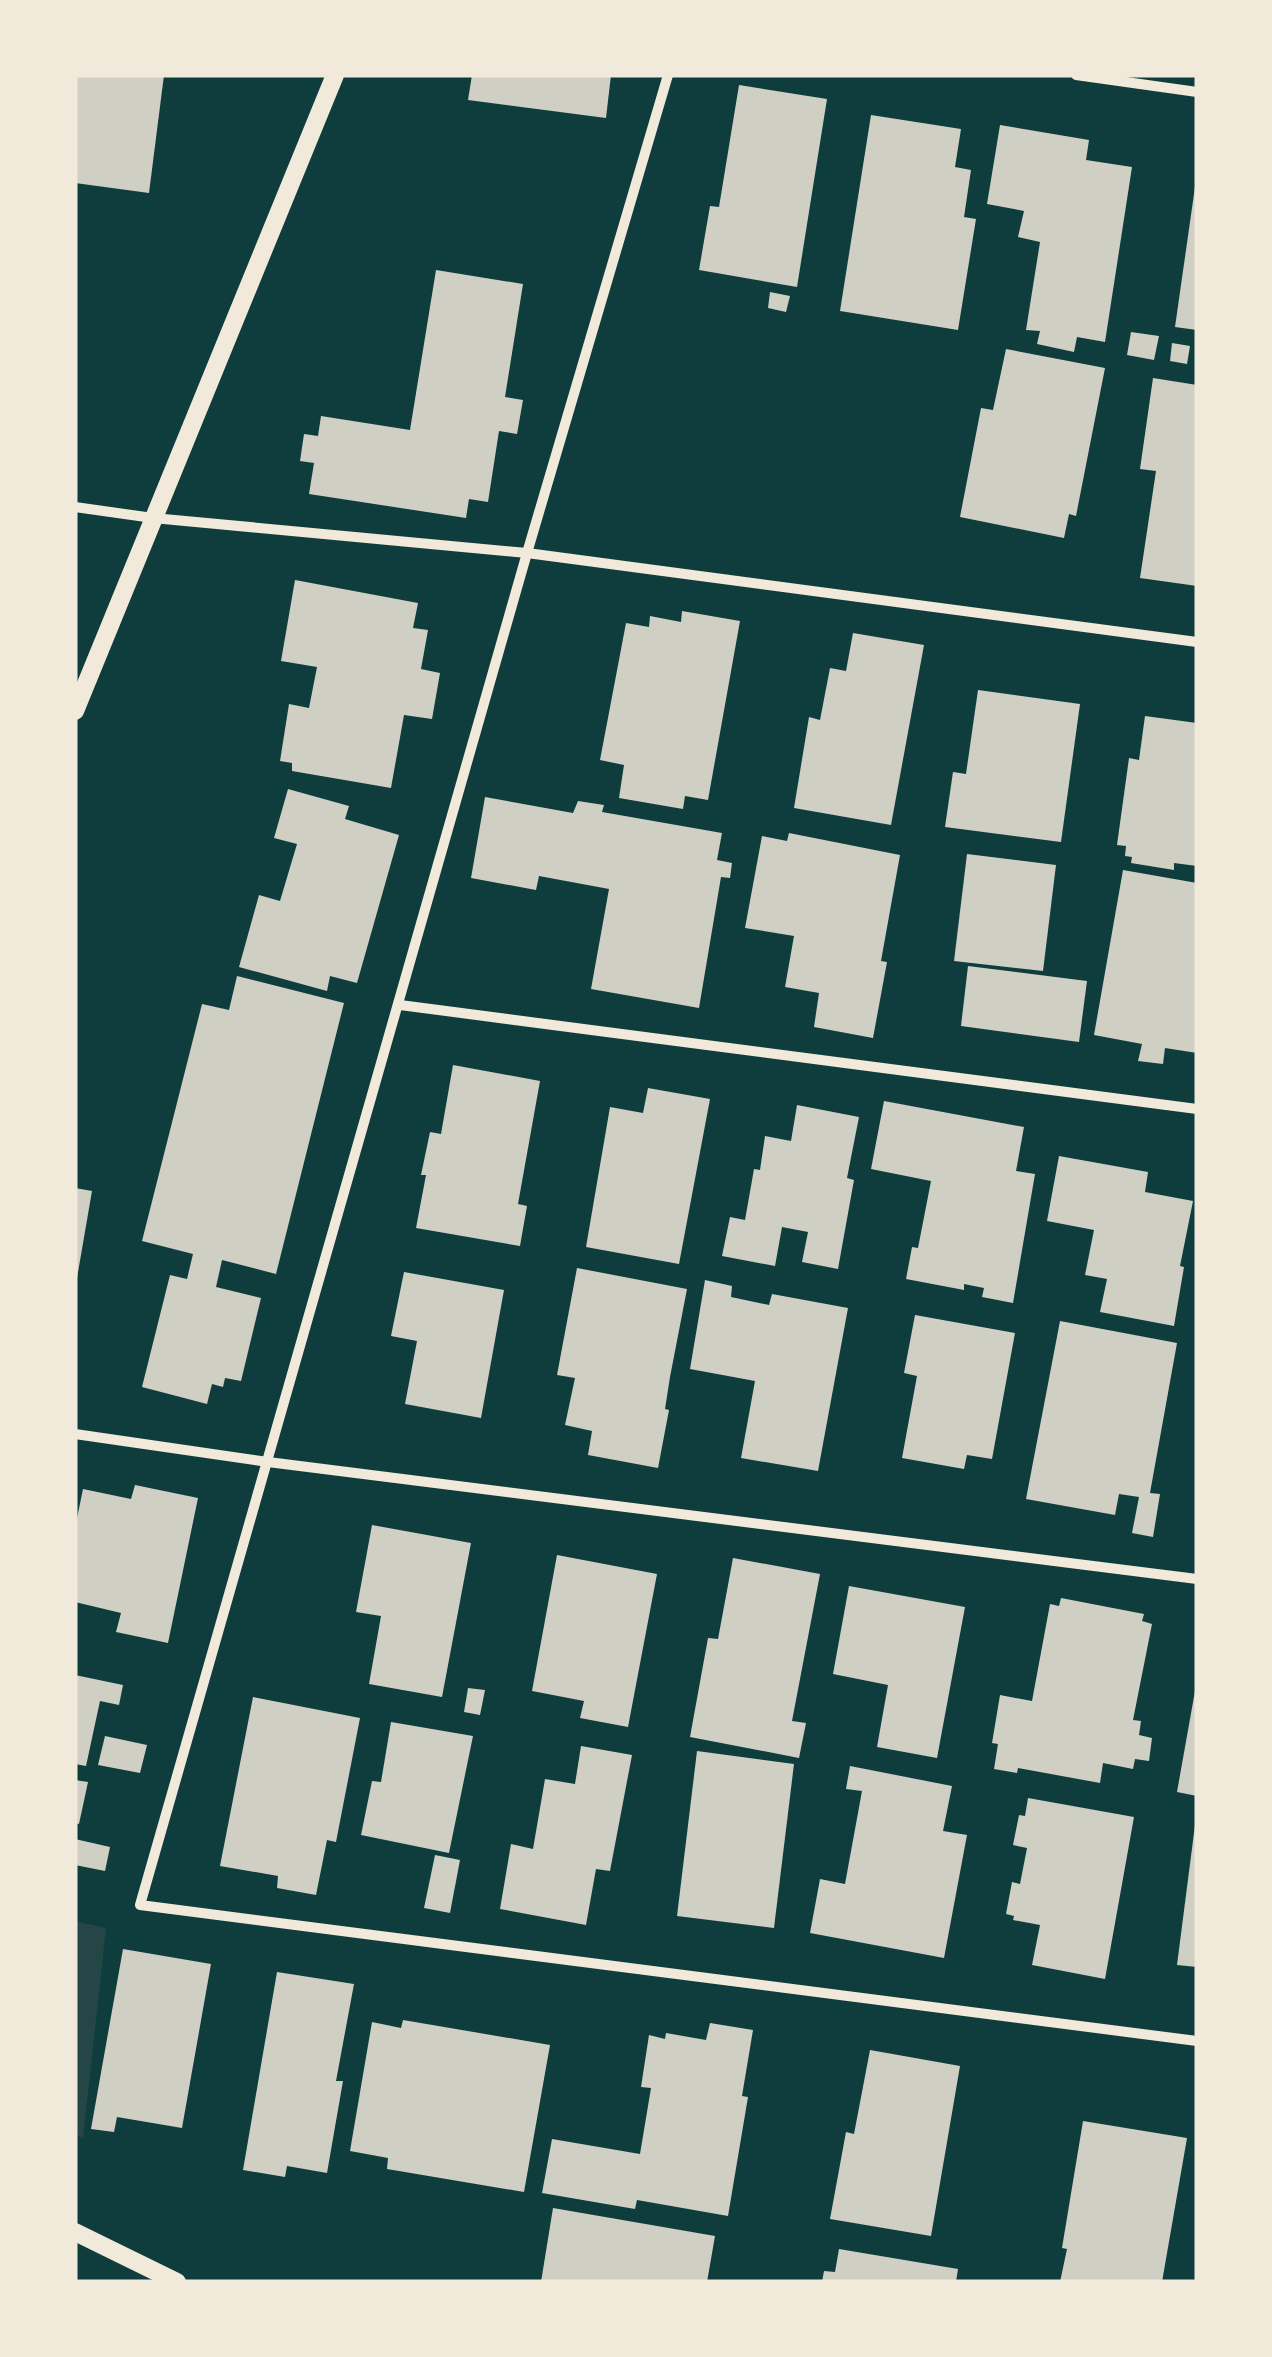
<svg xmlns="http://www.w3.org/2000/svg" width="1272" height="2357" font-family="Signika,sans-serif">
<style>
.green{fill:#244646}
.building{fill:#cfcfc3}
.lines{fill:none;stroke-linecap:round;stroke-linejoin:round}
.minor{stroke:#f1e9da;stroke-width:10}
.tertiary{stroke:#f1e9da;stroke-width:18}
</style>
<rect width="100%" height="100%" fill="#0f3d3e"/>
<!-- green -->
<path class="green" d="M75 1921 106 1928 83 2138 75 2134Z"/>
<!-- building -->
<g class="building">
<path d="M75 75H164L149 193 75 183Z"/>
<path d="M472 75H611L606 118 468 100Z"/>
<path d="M739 85 827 99 797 287 699 270 710 206 719 207Z"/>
<path d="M871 115 961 129 955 167 971 170 964 217 976 219 958 330 840 311Z"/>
<path d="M1000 125 1089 140 1086 160 1132 167 1105 342 1077 337 1074 352 1037 344 1040 331 1026 330 1040 242 1018 237 1024 211 987 204Z"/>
<path d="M1195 187 1197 188V330L1175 327Z"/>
<path d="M436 270 523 284 505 397 523 400 517 434 499 431 488 502 469 499 466 518 309 494 314 463 300 461 304 434 318 436 321 416 410 430Z"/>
<path d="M770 292 790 296 786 312 768 308Z"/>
<path d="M1131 332 1159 336 1154 360 1127 355Z"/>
<path d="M1172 343 1190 346 1187 364 1170 361Z"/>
<path d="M1006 349 1105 368 1076 516 1069 514 1064 538 960 517 981 408 993 410Z"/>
<path d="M1153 378 1197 385V586L1140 578 1156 471 1140 469Z"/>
<path d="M295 580 418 603 413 628 428 630 421 669 440 673 432 719 404 715 391 788 292 771V763L280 761 289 704 309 708 317 667 281 661Z"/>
<path d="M682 611 740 621 708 800 685 796 683 809 619 798 624 765 600 760 626 623 649 627 650 616 681 622Z"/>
<path d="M853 633 924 645 891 825 794 808 809 717 820 720 830 668 846 671Z"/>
<path d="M978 690 1080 704 1061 842 945 827 953 772 966 774Z"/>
<path d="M1145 716 1197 723V866L1174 863V870L1131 863 1132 857 1125 856 1126 846 1117 845 1129 758 1139 760Z"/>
<path d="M288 789 349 806 345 819 399 835 357 983 330 976 327 991 239 967 259 895 280 901 297 844 274 838Z"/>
<path d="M485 797 573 813 578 801 604 805 602 812 722 833 717 860 732 863 730 878 721 877 699 1008 591 989 609 889 539 876 536 890 471 878Z"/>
<path d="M789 833 900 855 881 961 887 962 873 1038 814 1027 819 993 785 987 794 936 745 928 762 836 787 841Z"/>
<path d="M967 854 1056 865 1043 971 954 961Z"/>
<path d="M1123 870 1197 883V1053L1165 1048 1163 1064 1138 1061 1142 1044 1094 1035Z"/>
<path d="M968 966 1087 981 1079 1042 961 1026Z"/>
<path d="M237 976 344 1003 276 1274 222 1260 216 1287 261 1298 241 1381 225 1378 223 1387 212 1384 207 1404 142 1387 170 1275 187 1279 193 1254 142 1241 202 1004 229 1010Z"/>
<path d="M453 1065 540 1081 518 1204 527 1206 520 1246 416 1228 426 1175H421L430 1132 441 1134Z"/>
<path d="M648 1088 710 1099 679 1264 586 1247 610 1107 643 1113Z"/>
<path d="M884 1101 1024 1127 1016 1171 1035 1174 1013 1303 982 1297 984 1288 964 1284V1290L906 1279 912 1247 918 1248 931 1181 871 1169Z"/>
<path d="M797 1105 859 1117 847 1178 854 1180 838 1269 802 1262 808 1232 782 1227 775 1266 722 1256 730 1217 745 1220 754 1169 760 1170 765 1136 791 1141Z"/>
<path d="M1059 1156 1148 1172 1145 1192 1193 1201 1180 1266 1184 1267 1174 1326 1100 1312 1107 1279 1085 1275 1094 1230 1047 1221Z"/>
<path d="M75 1188 92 1191 77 1278 75 1277Z"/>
<path d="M577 1268 687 1289 670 1377 665 1409 669 1410 658 1468 588 1455 592 1431 565 1425 575 1378 557 1375Z"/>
<path d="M404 1272 504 1290 481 1418 405 1404 417 1341 391 1336Z"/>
<path d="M705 1280 732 1286 731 1297 769 1305 772 1294 848 1308 818 1471 741 1458 755 1381 690 1369Z"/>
<path d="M915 1315 1015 1333 992 1459 967 1455 964 1469 902 1458 917 1376 904 1373Z"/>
<path d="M1060 1321 1177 1343 1150 1493 1160 1494 1153 1537 1132 1533 1139 1497 1119 1494 1115 1515 1026 1499Z"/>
<path d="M135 1485 198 1498 168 1643 116 1632 121 1613 75 1602V1528L83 1489 131 1499Z"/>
<path d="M372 1525 471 1543 442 1697 369 1684 381 1616 356 1612Z"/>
<path d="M557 1555 657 1574 628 1727 580 1718 584 1701 532 1691Z"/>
<path d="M733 1558 820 1574 792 1721 806 1723 799 1758 690 1737 708 1638 718 1639Z"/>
<path d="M849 1586 965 1607 937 1758 877 1747 888 1685 833 1674Z"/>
<path d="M1061 1598 1144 1614 1142 1621 1152 1624 1133 1720 1141 1721 1139 1735 1152 1738 1149 1761 1135 1759 1133 1769 1103 1763 1100 1783 1018 1768 1017 1773 994 1769 998 1744 992 1743 1000 1695 1032 1701 1050 1604 1059 1606Z"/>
<path d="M75 1675 123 1685 119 1705 100 1701 86 1766 75 1764Z"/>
<path d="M468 1688 485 1690 480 1715 464 1712Z"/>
<path d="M1195 1691H1197V1796L1177 1792Z"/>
<path d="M253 1697 360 1718 336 1842 327 1840 316 1895 277 1888 278 1876 220 1866Z"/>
<path d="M391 1722 473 1736 449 1853 361 1835 372 1781 381 1782Z"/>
<path d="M105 1736 147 1745 140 1773 98 1765Z"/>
<path d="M581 1746 632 1755 610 1871 596 1869 586 1925 500 1909 511 1844 533 1849 545 1779 575 1784Z"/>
<path d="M697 1751 794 1764 774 1928 677 1916Z"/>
<path d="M850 1766 952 1786 943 1831 967 1835 944 1958 810 1933 820 1879 845 1884 862 1791 846 1789Z"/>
<path d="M75 1780 88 1782 79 1824 75 1823Z"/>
<path d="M1028 1798 1134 1817 1105 1979 1032 1965 1040 1925 1013 1920 1014 1916 1006 1914 1012 1882 1020 1884 1027 1848 1013 1845 1019 1815 1025 1816Z"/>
<path d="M1195 1825H1197V1967L1177 1965Z"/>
<path d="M75 1839 110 1847 105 1871 75 1865Z"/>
<path d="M435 1855 460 1860 450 1913 424 1908Z"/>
<path d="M123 1949 211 1964 182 2128 117 2117 114 2132 91 2129Z"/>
<path d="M277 1972 354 1984 336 2081H343L327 2173 287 2166 285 2177 243 2170Z"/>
<path d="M403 2020 550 2045 524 2192 387 2169 388 2158 350 2151 372 2022 401 2028Z"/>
<path d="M710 2023 753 2030 742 2096 748 2097 728 2216 637 2200 635 2209 542 2193 552 2139 640 2154 651 2088 641 2087 649 2035 665 2039 666 2033 706 2040Z"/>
<path d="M870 2050 960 2066 931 2236 830 2219 846 2132 854 2134Z"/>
<path d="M1083 2121 1187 2138 1162 2282H1060L1067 2249 1062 2248Z"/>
<path d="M553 2208 715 2236 707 2282H541Z"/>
<path d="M839 2249 958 2269 956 2282H822L824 2271 835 2272Z"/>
</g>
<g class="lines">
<!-- minor -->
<g class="minor">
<path d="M668 75 527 553 140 1905 1197 2041"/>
<path d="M1076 75 1197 92"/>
<path d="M75 507 153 518 527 553 1197 642"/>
<path d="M400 1005 1197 1109"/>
<path d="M75 1434 268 1462 1197 1579"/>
</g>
<!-- tertiary -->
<g class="tertiary">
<path d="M75 711 335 75"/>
<path d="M75 2232 177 2282"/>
</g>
</g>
<!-- border -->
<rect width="1272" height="2357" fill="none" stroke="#f1e9da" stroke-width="155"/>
</svg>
